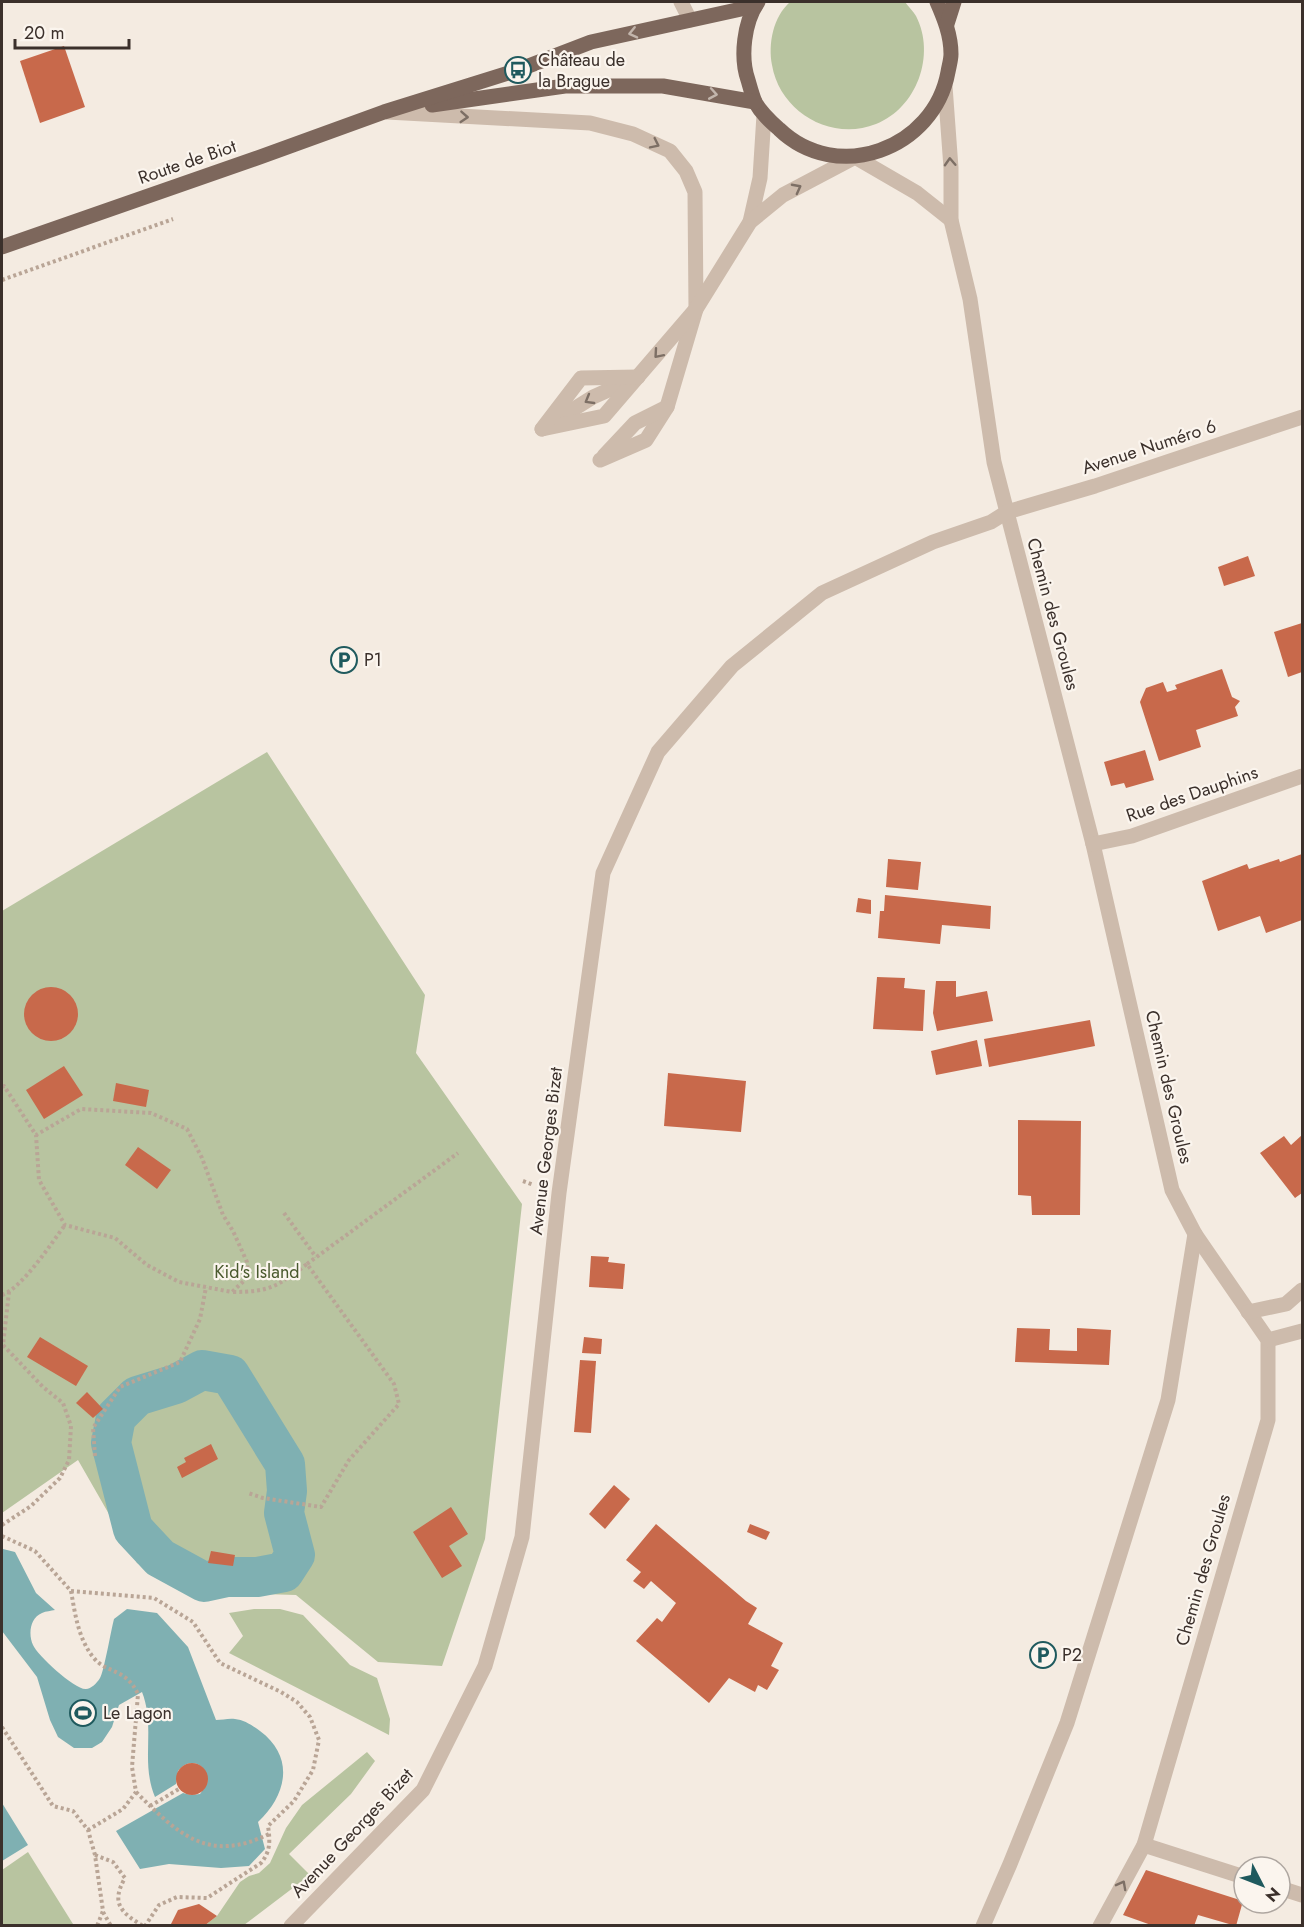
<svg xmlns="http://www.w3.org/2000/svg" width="1304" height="1927" font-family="Jost,sans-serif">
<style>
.green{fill:#b8c4a0}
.water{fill:#7fb0b2}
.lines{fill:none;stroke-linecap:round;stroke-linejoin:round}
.canal{stroke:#7fb0b2;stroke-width:40}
.building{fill:#c8694b}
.path{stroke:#b9a596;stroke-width:4;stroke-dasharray:3 3;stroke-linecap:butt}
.minor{stroke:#cdbbac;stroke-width:15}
.major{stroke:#7d675c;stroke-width:15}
.oneway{stroke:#c2b5ac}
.oneway2{stroke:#7d6f65}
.labels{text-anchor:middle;stroke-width:4.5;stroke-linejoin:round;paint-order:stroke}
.poi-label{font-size:18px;fill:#3b302b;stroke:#fbf5ee;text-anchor:start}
.street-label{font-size:18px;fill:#3b302b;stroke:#fbf5ee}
.park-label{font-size:18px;fill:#4a5a2e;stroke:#fbf5ee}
</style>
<rect width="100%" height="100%" fill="#f4ebe1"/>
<!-- green -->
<g class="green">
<path d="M790 2H905C908 6 913 11 916 16 936 55 917 108 876 124 831 142 780 112 772 65 768 44 773 17 790 2Z"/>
<path d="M267 752 425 995 416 1053 522 1204 485 1539 442 1666 378 1662 296 1595 193 1592 137 1563 78 1460 2 1513V911Z"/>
<path d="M254 1609H280L303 1615 350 1665 377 1678 390 1719 389 1735 229 1653 243 1636 229 1613Z"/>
<path d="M367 1752 375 1761 351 1794 289 1854 310 1875 244 1925 204 1926 217 1916 240 1882 249 1876 259 1873 270 1863 286 1828 302 1805Z"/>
<path d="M28 1852 73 1924 70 1925H2V1870Z"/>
</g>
<!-- water -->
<g class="water">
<path d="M3 1549 15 1552 36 1593 55 1610C51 1611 46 1611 42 1613 30 1618 28 1634 33 1645 37 1655 75 1690 86 1689 91 1689 97 1683 100 1678 104 1672 111 1630 114 1619L127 1609 157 1613 188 1647 216 1720C222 1720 229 1718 235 1719 244 1720 252 1725 260 1731 295 1757 287 1795 258 1822L265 1849 249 1866 221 1868 169 1864 140 1869 116 1831 183 1793 191 1795 200 1794 207 1784C210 1765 190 1755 178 1771L176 1784 155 1797C140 1761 156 1728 142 1692L119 1705 112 1727 102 1742 92 1748H74L58 1737 50 1720 37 1677 2 1631Z"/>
<path d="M2 1803 28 1845 2 1861Z"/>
</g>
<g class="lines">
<!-- canal -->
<path class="canal" d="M202 1370 230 1375 285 1464 287 1491 284 1513 295 1555 284 1572 257 1577H227L204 1582 160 1558 133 1529 111 1443 116 1417 137 1396 176 1384Z"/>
</g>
<!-- building -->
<g class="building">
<path d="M64 46 85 107 40 123 20 61Z"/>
<path d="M1248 556 1255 576 1224 586 1218 567Z"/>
<path d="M1302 623V672L1288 677 1274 632Z"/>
<path d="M1222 669 1232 697 1240 701 1235 707 1238 716 1196 730 1201 747 1159 761 1140 702 1146 688 1163 682 1167 692 1177 689 1175 685Z"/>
<path d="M1145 750 1154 780 1126 788 1124 783 1111 786 1104 762Z"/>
<path d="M1302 854V920L1266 933 1260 916 1218 931 1202 881 1247 864 1249 869 1279 859 1280 862Z"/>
<path d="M888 859 921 862 918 890 886 887Z"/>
<path d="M885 895 991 906 990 929 942 925 940 944 878 938 880 911H884Z"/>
<path d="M858 898 871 900V914L856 912Z"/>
<path d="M877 977 905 978 904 988 925 990 923 1031 873 1029Z"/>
<path d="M936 981H956V997L987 991 993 1021 937 1031 933 1013Z"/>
<circle cx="51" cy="1014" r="27"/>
<path d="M1090 1020 1095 1046 989 1067 984 1039Z"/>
<path d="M977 1040 982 1066 936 1075 931 1051Z"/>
<path d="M64 1066 83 1095 44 1119 26 1090Z"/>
<path d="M668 1073 746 1081 741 1132 664 1126Z"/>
<path d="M116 1083 149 1090 146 1107 113 1101Z"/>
<path d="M1018 1120 1081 1121 1080 1215H1032L1031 1196 1018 1195Z"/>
<path d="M1302 1135V1193L1295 1198 1260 1153 1284 1136 1291 1145Z"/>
<path d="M138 1147 171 1170 157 1189 125 1165Z"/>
<path d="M591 1256 609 1257 608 1262 625 1264 623 1289 589 1287Z"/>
<path d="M1017 1328 1050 1329 1049 1350 1077 1351V1328L1111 1330 1109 1365 1015 1362Z"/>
<path d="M40 1337 88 1366 76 1386 27 1357Z"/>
<path d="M584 1337 602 1339 601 1354 582 1353Z"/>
<path d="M580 1360 596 1361 591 1433 574 1432Z"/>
<path d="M87 1392 103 1409 93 1418 76 1403Z"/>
<path d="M211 1444 218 1459 182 1478 177 1467 186 1462 184 1458Z"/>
<path d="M614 1485 630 1499 605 1529 589 1514Z"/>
<path d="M451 1507 468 1534 449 1546 462 1566 442 1578 413 1532Z"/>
<path d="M656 1524 746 1601 757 1608 748 1624 783 1643 771 1666 779 1670 767 1690 758 1685 755 1692 729 1678 709 1703 636 1641 657 1618 662 1622 676 1603 651 1581 644 1589 633 1581 641 1572 626 1560Z"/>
<path d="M750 1524 770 1532 766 1540 747 1532Z"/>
<path d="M211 1551 235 1555 233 1566 208 1563Z"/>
<circle cx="192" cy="1779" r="16"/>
<path d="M1146 1870 1243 1901 1236 1926 1198 1915 1194 1926H1154L1123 1915Z"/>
<path d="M199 1904 217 1916 204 1926H170L178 1910Z"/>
</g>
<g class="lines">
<!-- path -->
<g class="path">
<path d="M2 280 173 219"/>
<path d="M2 1087 4 1086 36 1135 39 1180 65 1225 115 1238 147 1265 179 1282 232 1292 248 1277 247 1262 233 1231 223 1215 202 1158 187 1129 151 1113 81 1109 36 1135"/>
<path d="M523 1181 534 1185"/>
<path d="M284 1213 316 1257"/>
<path d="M307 1264 458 1153"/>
<path d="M233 1292C270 1292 278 1286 307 1264L394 1384 399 1404 349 1460 321 1507 263 1498 248 1493"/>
<path d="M2 1295C22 1288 51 1244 65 1225"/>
<path d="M95 1456 93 1428 120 1387 180 1362 200 1319 206 1287"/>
<path d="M2 1525 31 1506 60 1478 69 1460 71 1426 63 1403 43 1387 3 1345 9 1292"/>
<path d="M2 1536 35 1551 71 1591 154 1598 193 1622 220 1663 281 1692 297 1702 310 1717 319 1740 313 1770 294 1801 268 1826C270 1840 271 1851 261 1863L207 1898 177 1897 159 1905 145 1926"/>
<path d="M71 1591C75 1613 78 1638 93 1657 106 1674 125 1667 138 1694L132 1767 136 1792 123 1809 88 1830"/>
<path d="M2 1727 53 1806 73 1811 88 1830 95 1855 103 1911 97 1926"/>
<path d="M136 1792C178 1834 208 1864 269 1834"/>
<path d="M150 1806 179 1789"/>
<path d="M95 1855 113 1862 125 1878C110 1904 122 1913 143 1926"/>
<path d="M103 1912 111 1926"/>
</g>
<!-- minor -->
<g class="minor">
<path d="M681 2 690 20"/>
<path d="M945 86 951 168V220L970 299 994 462 1093 844 1172 1190 1195 1234 1268 1340V1420L1144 1845 1100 1926"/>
<path d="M387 112 590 123 633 134 670 151 686 171 695 192 696 309 667 407 646 440 600 460"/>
<path d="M750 222 760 178 764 115"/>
<path d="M550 424 593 397 631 380"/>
<path d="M542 429 604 416 696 309 750 222 783 195 855 157 917 193 951 220"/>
<path d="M542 429 581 378 638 377"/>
<path d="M604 456 635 423 667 407"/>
<path d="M1093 844 1132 836 1302 776"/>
<path d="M1248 1312 1286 1304 1302 1290"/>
<path d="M1268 1340 1302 1331"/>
<path d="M1144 1845 1244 1877"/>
<path d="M1280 1888 1302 1895"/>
<path d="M291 1926 423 1790 485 1666 522 1537 559 1193 603 873 658 752 732 666 822 593 933 542 991 522 1007 512 1095 486 1302 417"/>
<path d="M983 1926 1010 1864 1067 1723 1168 1400 1195 1234"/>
</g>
<!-- major -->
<g class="major">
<path d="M758 2C744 22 740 57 748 80 750 87 752 95 755 102 761 113 770 121 779 129 837 185 934 149 948 72 949 66 951 60 951 54 951 35 944 18 937 2"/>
<path d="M947 24 954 2"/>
<path d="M432 105 565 86H663L755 102"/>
<path d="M2 247 260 157 384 112 518 70 591 42 755 6"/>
</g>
</g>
<!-- one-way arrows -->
<defs><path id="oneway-chevron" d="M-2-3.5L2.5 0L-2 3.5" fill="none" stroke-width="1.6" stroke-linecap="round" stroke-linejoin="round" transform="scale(1.5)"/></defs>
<g class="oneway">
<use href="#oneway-chevron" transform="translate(633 33) rotate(167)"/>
<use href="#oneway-chevron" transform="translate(713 94) rotate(10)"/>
</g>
<g class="oneway2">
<use href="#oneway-chevron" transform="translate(464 117) rotate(4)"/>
<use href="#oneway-chevron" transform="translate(655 144) rotate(26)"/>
<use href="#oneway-chevron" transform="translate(950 162) rotate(-93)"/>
<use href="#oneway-chevron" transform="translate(797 188) rotate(-28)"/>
<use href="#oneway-chevron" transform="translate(658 354) rotate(131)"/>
<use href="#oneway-chevron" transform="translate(589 400) rotate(150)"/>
<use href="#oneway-chevron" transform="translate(1122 1885) rotate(-62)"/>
</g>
<!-- icons -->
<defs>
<symbol id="bus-ring" viewBox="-11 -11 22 22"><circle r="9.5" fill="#fbf5ee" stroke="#1f5a5e" stroke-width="1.5"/><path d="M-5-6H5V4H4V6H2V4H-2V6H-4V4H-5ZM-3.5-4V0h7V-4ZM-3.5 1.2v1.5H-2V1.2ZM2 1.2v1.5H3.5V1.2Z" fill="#1f5a5e"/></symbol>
<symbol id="parking-ring" viewBox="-11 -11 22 22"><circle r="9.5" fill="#fbf5ee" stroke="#1f5a5e" stroke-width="1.5"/><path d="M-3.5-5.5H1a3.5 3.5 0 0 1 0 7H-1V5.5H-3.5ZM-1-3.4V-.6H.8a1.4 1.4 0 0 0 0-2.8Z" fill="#1f5a5e"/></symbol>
<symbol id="stadium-ring" viewBox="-11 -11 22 22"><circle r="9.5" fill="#fbf5ee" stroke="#1f5a5e" stroke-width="1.5"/><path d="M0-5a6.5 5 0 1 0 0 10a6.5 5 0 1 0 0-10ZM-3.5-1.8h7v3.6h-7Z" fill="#1f5a5e"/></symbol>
</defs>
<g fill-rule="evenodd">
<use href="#bus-ring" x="503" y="55" width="30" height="30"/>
<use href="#parking-ring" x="329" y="645" width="30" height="30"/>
<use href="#parking-ring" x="1028" y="1640" width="30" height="30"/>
<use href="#stadium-ring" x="68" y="1698" width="30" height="30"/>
</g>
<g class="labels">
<!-- poi labels -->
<g class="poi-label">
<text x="538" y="66">Château de<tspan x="538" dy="21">la Brague</tspan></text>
<text x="364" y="666">P1</text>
<text x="1062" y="1661">P2</text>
<text x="103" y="1719">Le Lagon</text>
</g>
<!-- street labels -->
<g class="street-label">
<text transform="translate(187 162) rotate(-19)" y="6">Route de Biot</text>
<text transform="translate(1149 447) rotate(-18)" y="6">Avenue Numéro 6</text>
<text transform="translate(1053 614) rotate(75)" y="6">Chemin des Groules</text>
<text transform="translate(1192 794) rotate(-19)" y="6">Rue des Dauphins</text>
<text transform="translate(1169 1087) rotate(77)" y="6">Chemin des Groules</text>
<text transform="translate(546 1151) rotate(-83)" y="6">Avenue Georges Bizet</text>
<text transform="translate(1203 1570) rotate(-74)" y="6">Chemin des Groules</text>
<text transform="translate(352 1833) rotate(-47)" y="6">Avenue Georges Bizet</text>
</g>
<!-- park labels -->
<g class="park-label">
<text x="257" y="1278">Kid's Island</text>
</g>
</g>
<!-- border -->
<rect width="1304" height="1927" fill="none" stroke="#3b302b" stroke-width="6"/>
<!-- north arrow -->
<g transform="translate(1262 1885) rotate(132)"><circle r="28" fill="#fbf5ee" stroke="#aea6a0" stroke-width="1.5"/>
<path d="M0-4.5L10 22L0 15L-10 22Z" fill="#1f5a5e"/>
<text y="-9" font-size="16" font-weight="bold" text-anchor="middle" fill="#3b302b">N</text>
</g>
<!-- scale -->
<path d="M15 39v9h114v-9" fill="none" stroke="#3b302b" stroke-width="3"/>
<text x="24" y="39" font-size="18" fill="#3b302b" stroke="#fbf5ee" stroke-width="4.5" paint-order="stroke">20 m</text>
</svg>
